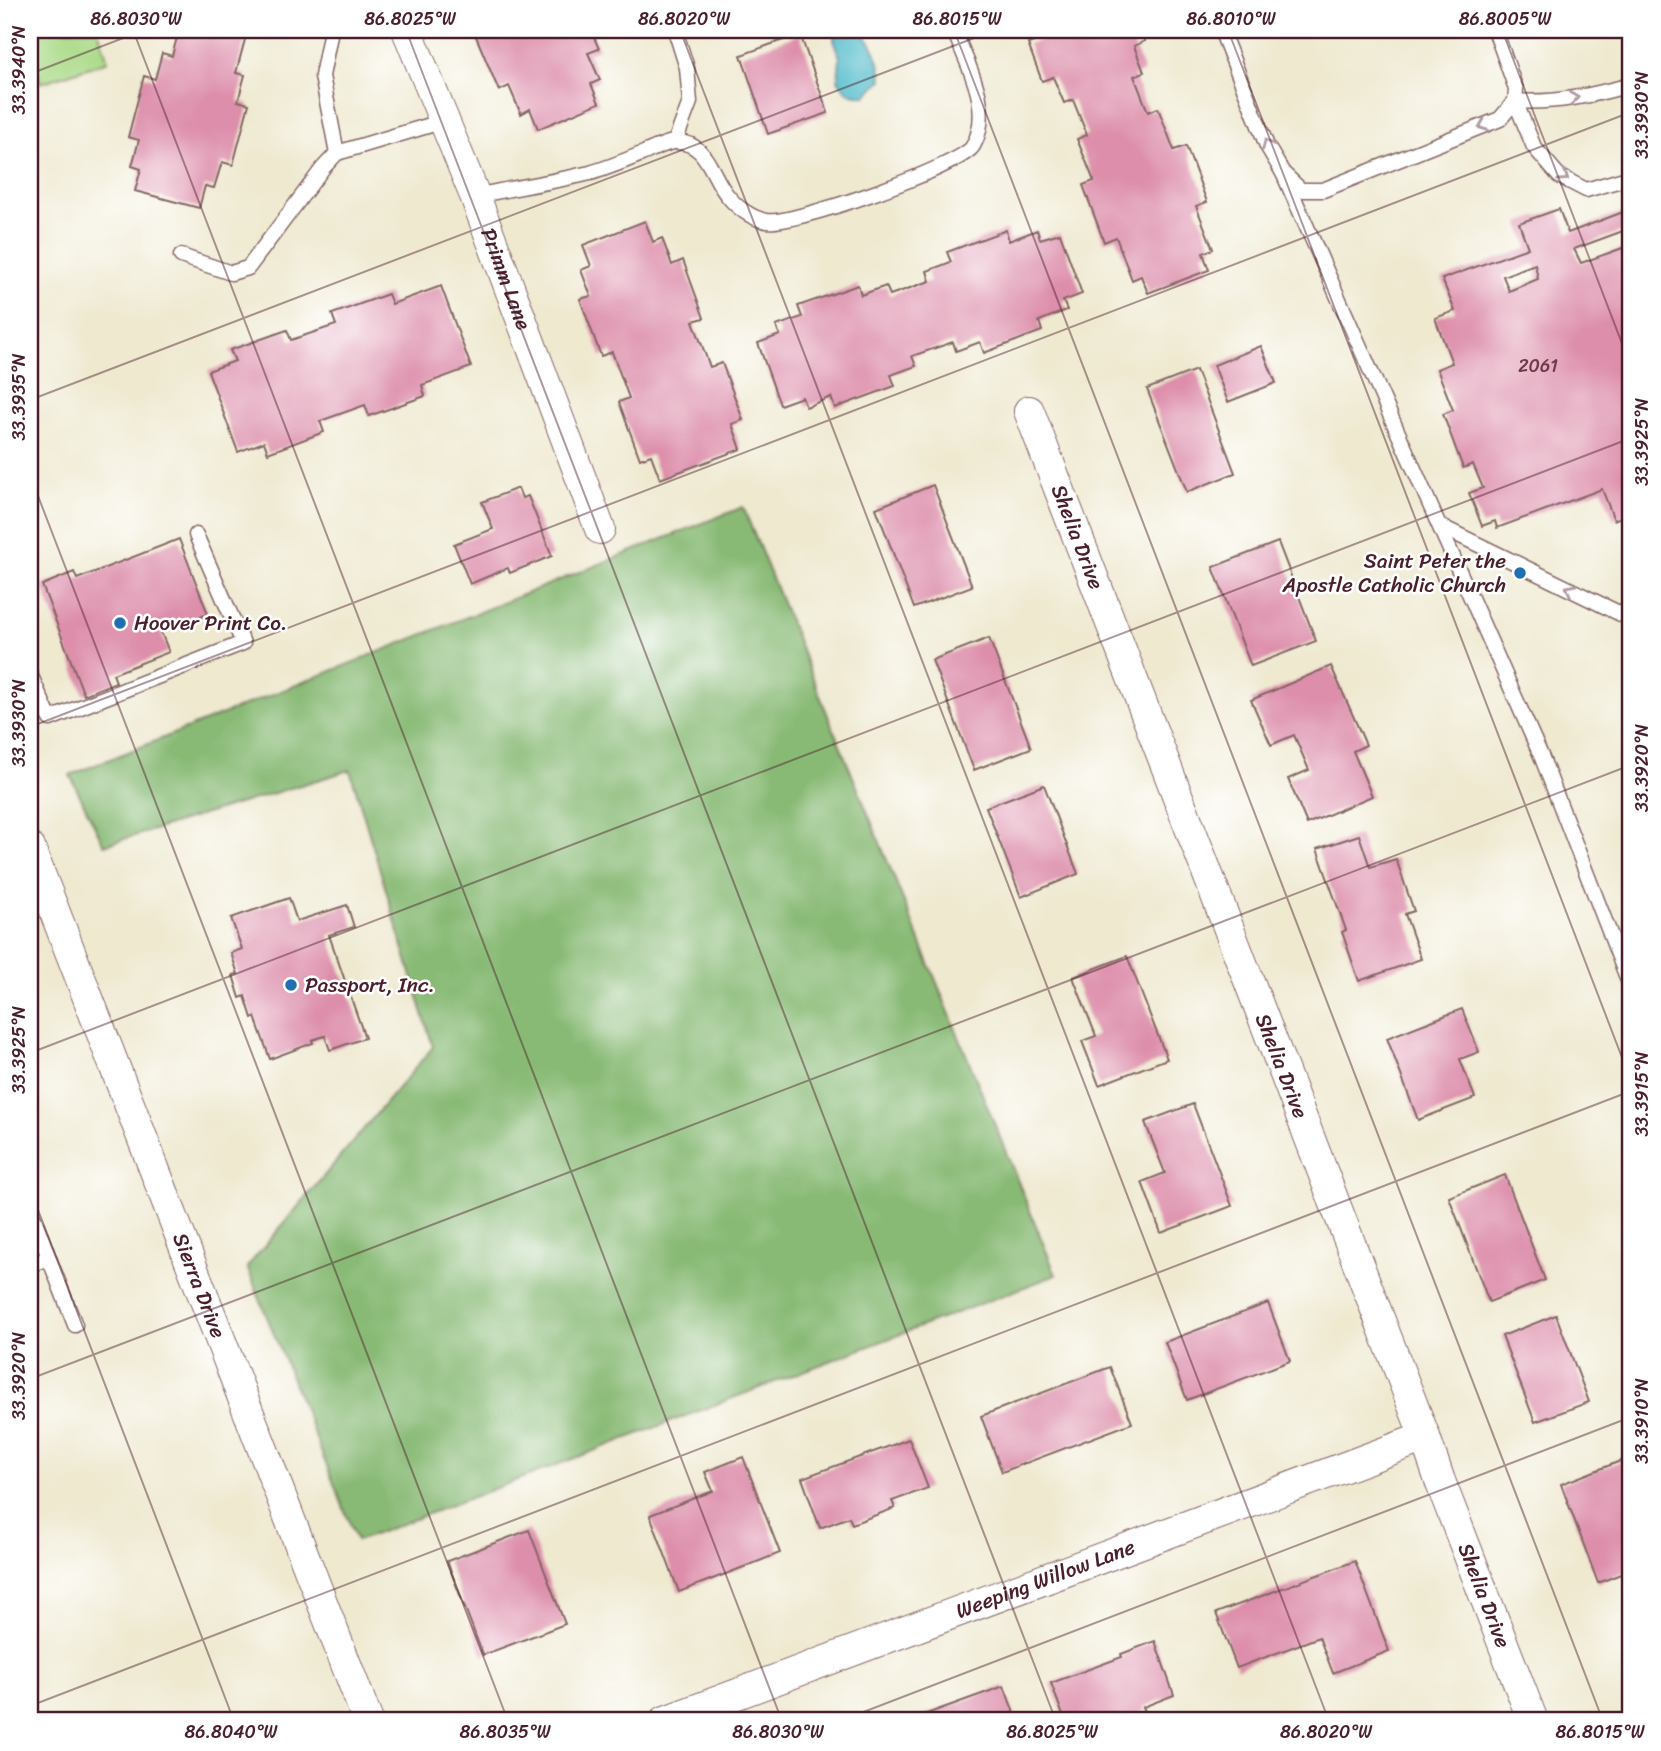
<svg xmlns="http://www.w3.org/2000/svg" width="1661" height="1751" font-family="Sriracha,sans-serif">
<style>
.green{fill:#abda88;stroke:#7a7c5a;stroke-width:2}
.forest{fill:#88ba74;stroke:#696c50;stroke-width:2}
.water{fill:#4ebac9;stroke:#4c6c7a;stroke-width:2}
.building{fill:#dd8eaa;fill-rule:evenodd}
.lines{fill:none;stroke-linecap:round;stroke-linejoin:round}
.service-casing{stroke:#846665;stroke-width:17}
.minor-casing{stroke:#846665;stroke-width:32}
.service{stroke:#fff;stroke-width:14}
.minor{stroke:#fff;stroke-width:30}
.oneway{stroke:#ae9aa0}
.ticks{fill:none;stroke:#4a1f2b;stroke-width:2;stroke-opacity:0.45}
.poi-dot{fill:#1f6fb2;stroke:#fff;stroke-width:2.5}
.labels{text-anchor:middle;stroke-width:5;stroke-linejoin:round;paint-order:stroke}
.number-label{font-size:18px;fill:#6f3b4b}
.street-label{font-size:21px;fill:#4a1f2b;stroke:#fff}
.poi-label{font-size:21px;fill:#4a1f2b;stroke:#fff;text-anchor:start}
.neatline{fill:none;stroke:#4a1f2b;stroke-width:2.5}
.ticks-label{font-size:18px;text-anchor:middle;fill:#4a1f2b}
</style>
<rect width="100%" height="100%" fill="#fff"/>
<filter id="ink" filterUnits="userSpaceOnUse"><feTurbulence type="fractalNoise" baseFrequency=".0143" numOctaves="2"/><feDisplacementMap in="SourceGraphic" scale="14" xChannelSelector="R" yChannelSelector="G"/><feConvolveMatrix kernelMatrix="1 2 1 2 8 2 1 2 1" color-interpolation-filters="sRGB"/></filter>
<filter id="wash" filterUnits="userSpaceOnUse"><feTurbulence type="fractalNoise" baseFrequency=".00686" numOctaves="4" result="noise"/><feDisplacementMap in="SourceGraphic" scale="28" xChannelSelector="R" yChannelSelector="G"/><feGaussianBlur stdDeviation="1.57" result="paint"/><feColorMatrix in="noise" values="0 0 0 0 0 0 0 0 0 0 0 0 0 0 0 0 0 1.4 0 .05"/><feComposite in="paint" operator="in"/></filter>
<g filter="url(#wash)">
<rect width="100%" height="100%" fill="#efe9d0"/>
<!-- green -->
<path class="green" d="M30 30H98L108 61 41 83 30 50Z"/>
<!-- forest -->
<path class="forest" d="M743 507 1056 1275 357 1541 247 1267 433 1047 350 770 104 845 70 775Z"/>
<!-- water -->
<path class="water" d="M837 30C842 30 850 28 855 30 873 36 881 64 882 80L866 95C851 96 846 93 838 80L840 58 834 40V32Z"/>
<g id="blocks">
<!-- building -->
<g class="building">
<path d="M179 30H258L256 34 247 32 236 73 245 75 238 101 249 104 233 165 222 162 214 188 205 186 199 208 135 191 141 169 132 166 139 140 128 137 144 76 155 79 162 53 172 56Z"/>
<path d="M484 30H591L599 49 588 53 600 80 591 84 599 103 538 129 530 109 521 114 509 86 499 91 475 34Z"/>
<path d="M1045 30H1141L1145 41 1134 46 1144 72 1134 76 1148 112 1158 108 1174 150 1186 146 1207 202 1196 206 1213 249 1203 253 1209 270 1148 293 1141 276 1132 280 1116 237 1104 242 1083 185 1094 181 1077 139 1087 135 1073 100 1064 103 1053 77 1042 81 1028 44 1048 37Z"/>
<path d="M800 34 828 113 768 134 741 55Z"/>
<path d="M1559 209 1568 233 1631 209V228L1574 249 1581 263 1631 245V521L1628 514 1614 520 1602 489 1497 528 1495 521 1482 526 1469 493 1483 488 1473 464 1463 468 1443 414 1453 410 1437 369 1452 363 1435 318 1455 311 1442 279 1528 248 1519 223ZM1535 264 1538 279 1509 291 1503 276Z"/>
<path d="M645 221 653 242 662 238 672 265 683 260 704 318 693 321 710 367 722 363 743 420 732 424 741 449 660 479 651 455 640 459 619 402 629 398 612 352 601 356 580 299 591 296 581 270 591 266 583 245Z"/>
<path d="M1006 230 1009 241 1037 230 1040 239 1060 233 1082 294 1063 301 1067 310 1039 321 1042 331 984 353 980 342 956 351 953 342 912 356 916 366 891 375 895 386 835 408 831 397 806 407 802 397 780 405 758 343 780 335 776 326 802 317 798 306 858 285 861 295 886 286 890 295 930 281 927 271 951 262 947 252Z"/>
<path d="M441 286 471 367 422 385 425 396 369 416 365 405 320 421 324 432 268 453 264 442 238 452 208 371 235 361 230 350 287 330 291 340 336 325 332 314 388 294 392 304Z"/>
<path d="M1261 346 1276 383 1228 402 1214 365Z"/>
<path d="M1196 370 1235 473 1187 492 1147 389Z"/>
<path d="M933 485 972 586 914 608 876 508Z"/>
<path d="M518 488 522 498 528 496 552 556 510 573 508 568 470 584 454 544 493 529 482 502Z"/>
<path d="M179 539 208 614 161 632 169 652 113 674 116 682 84 695 42 585 74 572 77 579Z"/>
<path d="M1278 542 1316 641 1251 666 1213 567Z"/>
<path d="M989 638 1031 748 974 770 932 660Z"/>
<path d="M1331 666 1366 745 1353 751 1372 796 1307 824 1288 779 1309 770 1294 735 1271 745 1251 700Z"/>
<path d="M1044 785 1078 874 1021 897 986 807Z"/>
<path d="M1359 835 1370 867 1396 859 1414 911 1405 914 1421 959 1359 981 1342 932 1346 930 1317 849Z"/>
<path d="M289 898 297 921 347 905 354 927 329 935 365 1038 330 1050 325 1036 312 1040 313 1043 270 1059 255 1017 252 1018 245 996 240 998 233 975 238 974 231 953 242 949 231 918Z"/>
<path d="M1127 956 1167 1059 1099 1085 1082 1041 1096 1036 1073 977Z"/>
<path d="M1462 1009 1479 1052 1460 1059 1475 1098 1418 1120 1387 1038Z"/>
<path d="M1193 1104 1232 1206 1161 1233 1142 1182 1165 1173 1145 1122Z"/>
<path d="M1505 1175 1545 1280 1489 1302 1449 1197Z"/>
<path d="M1268 1303 1290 1361 1187 1400 1165 1342Z"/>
<path d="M1556 1315 1589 1402 1535 1422 1502 1336Z"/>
<path d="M1110 1367 1132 1423 1002 1472 981 1416Z"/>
<path d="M909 1439 928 1488 892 1501 895 1508 852 1524 849 1517 820 1528 802 1478Z"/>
<path d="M743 1457 780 1553 679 1592 650 1515 713 1491 705 1472Z"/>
<path d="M1631 1457V1570L1598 1583 1561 1484Z"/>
<path d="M529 1530 565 1624 483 1655 447 1561Z"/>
<path d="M1355 1561 1389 1651 1333 1673 1319 1637 1237 1668 1216 1613Z"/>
<path d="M1155 1641 1174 1695 1143 1707 1145 1711 1115 1721H1065L1051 1683 1122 1657 1121 1654Z"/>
<path d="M1004 1686 1017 1721H907Z"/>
</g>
</g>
</g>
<g filter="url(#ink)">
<use href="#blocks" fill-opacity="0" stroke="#846665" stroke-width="2"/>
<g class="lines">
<defs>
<g id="service">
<path d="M331 30 322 76 337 153"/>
<path d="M1221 30 1267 146 1283 173 1301 190H1323L1500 119 1515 101 1516 89 1495 30"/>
<path d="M1631 85C1592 95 1556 104 1515 101L1534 147 1559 176 1586 190 1631 177"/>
<path d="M675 142 690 102 687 68 675 30"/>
<path d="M1283 173 1542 758 1631 988"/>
<path d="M475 196C513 188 552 182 590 173 608 168 627 160 644 153 653 149 665 143 674 142 707 140 711 176 727 195 736 207 751 218 766 221 791 226 962 166 973 146 994 108 967 65 954 30"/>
<path d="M181 256 231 273 248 268 323 168 337 153 444 121"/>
<path d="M1440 526 1631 619"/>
<path d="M30 674 50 719 243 643 196 535"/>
<path d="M30 1208 49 1258"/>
<path d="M30 1265 49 1258 75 1325"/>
</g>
<g id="minor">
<path id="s1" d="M407 30 475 196 600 529"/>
<path id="s2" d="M1029 411 1425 1437 1440 1481 1533 1721"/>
<path id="s3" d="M30 848 368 1721"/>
<path id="s4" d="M665 1721 1425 1437"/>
</g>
</defs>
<!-- service casing -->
<use href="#service" class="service-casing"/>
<!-- minor casing -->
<use href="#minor" class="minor-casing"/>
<!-- service -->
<use href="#service" class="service"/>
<!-- minor -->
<use href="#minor" class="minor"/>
</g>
<!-- one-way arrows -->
<defs><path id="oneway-chevron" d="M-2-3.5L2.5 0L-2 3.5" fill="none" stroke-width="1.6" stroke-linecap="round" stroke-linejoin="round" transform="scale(1.75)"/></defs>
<g class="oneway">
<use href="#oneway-chevron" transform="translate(1574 98) rotate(-8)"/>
<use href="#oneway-chevron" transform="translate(1483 126) rotate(158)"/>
<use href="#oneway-chevron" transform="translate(1267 144) rotate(-115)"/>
<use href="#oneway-chevron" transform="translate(1564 177) rotate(34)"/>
<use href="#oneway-chevron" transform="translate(1570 589) rotate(-154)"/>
</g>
</g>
<!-- ticks -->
<path class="ticks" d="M133 30 782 1721M406 30 1056 1721M680 30 1329 1721M954 30 1603 1721M1228 30 1631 1081M1502 30 1631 367M30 74 144 30M30 400 995 30M30 475 508 1721M30 727 1631 112M30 1053 1631 438M30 1189 234 1721M30 1379 1631 765M30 1706 1631 1091M840 1721 1631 1417"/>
<!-- markers -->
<g class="poi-dot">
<circle cx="1520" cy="573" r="7"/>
<circle cx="120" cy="623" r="7"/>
<circle cx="291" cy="985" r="7"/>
</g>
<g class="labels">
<!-- number labels -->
<g class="number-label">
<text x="1538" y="372">2061</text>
</g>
<!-- street labels -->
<g class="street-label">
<text dy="7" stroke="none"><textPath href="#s1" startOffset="268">Primm Lane</textPath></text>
<text dy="7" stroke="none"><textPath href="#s2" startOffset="135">Shelia Drive</textPath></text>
<text dy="7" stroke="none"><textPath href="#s2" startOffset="702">Shelia Drive</textPath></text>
<text dy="7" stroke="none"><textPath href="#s3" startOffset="469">Sierra Drive</textPath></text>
<text dy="7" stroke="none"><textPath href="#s4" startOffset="406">Weeping Willow Lane</textPath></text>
<text dy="7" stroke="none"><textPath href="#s2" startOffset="1269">Shelia Drive</textPath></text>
</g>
<!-- poi labels -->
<g class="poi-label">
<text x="1506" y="568" text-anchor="end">Saint Peter the<tspan x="1506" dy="24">Apostle Catholic Church</tspan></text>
<text x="134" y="630">Hoover Print Co.</text>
<text x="305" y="992">Passport, Inc.</text>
</g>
</g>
<!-- margin -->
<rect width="1661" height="1751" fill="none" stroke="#fff" stroke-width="77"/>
<rect x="38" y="38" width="1584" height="1674" class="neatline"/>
<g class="ticks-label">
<text x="136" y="25">86.8030°W</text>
<text x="410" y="25">86.8025°W</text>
<text x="684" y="25">86.8020°W</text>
<text x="957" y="25">86.8015°W</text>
<text x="1231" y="25">86.8010°W</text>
<text x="1505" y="25">86.8005°W</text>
<text transform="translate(19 70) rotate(-90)" y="6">33.3940°N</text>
<text transform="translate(1642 115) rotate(-90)" y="6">33.3930°N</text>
<text transform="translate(19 397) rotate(-90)" y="6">33.3935°N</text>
<text transform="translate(1642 442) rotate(-90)" y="6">33.3925°N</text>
<text transform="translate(19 723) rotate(-90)" y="6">33.3930°N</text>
<text transform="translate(1642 768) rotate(-90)" y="6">33.3920°N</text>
<text transform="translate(19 1050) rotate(-90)" y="6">33.3925°N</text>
<text transform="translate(1642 1094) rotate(-90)" y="6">33.3915°N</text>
<text transform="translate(19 1376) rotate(-90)" y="6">33.3920°N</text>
<text transform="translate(1642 1421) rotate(-90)" y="6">33.3910°N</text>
<text x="231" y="1738">86.8040°W</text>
<text x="505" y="1738">86.8035°W</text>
<text x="778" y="1738">86.8030°W</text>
<text x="1052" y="1738">86.8025°W</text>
<text x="1326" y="1738">86.8020°W</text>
<text x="1600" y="1738">86.8015°W</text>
</g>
</svg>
